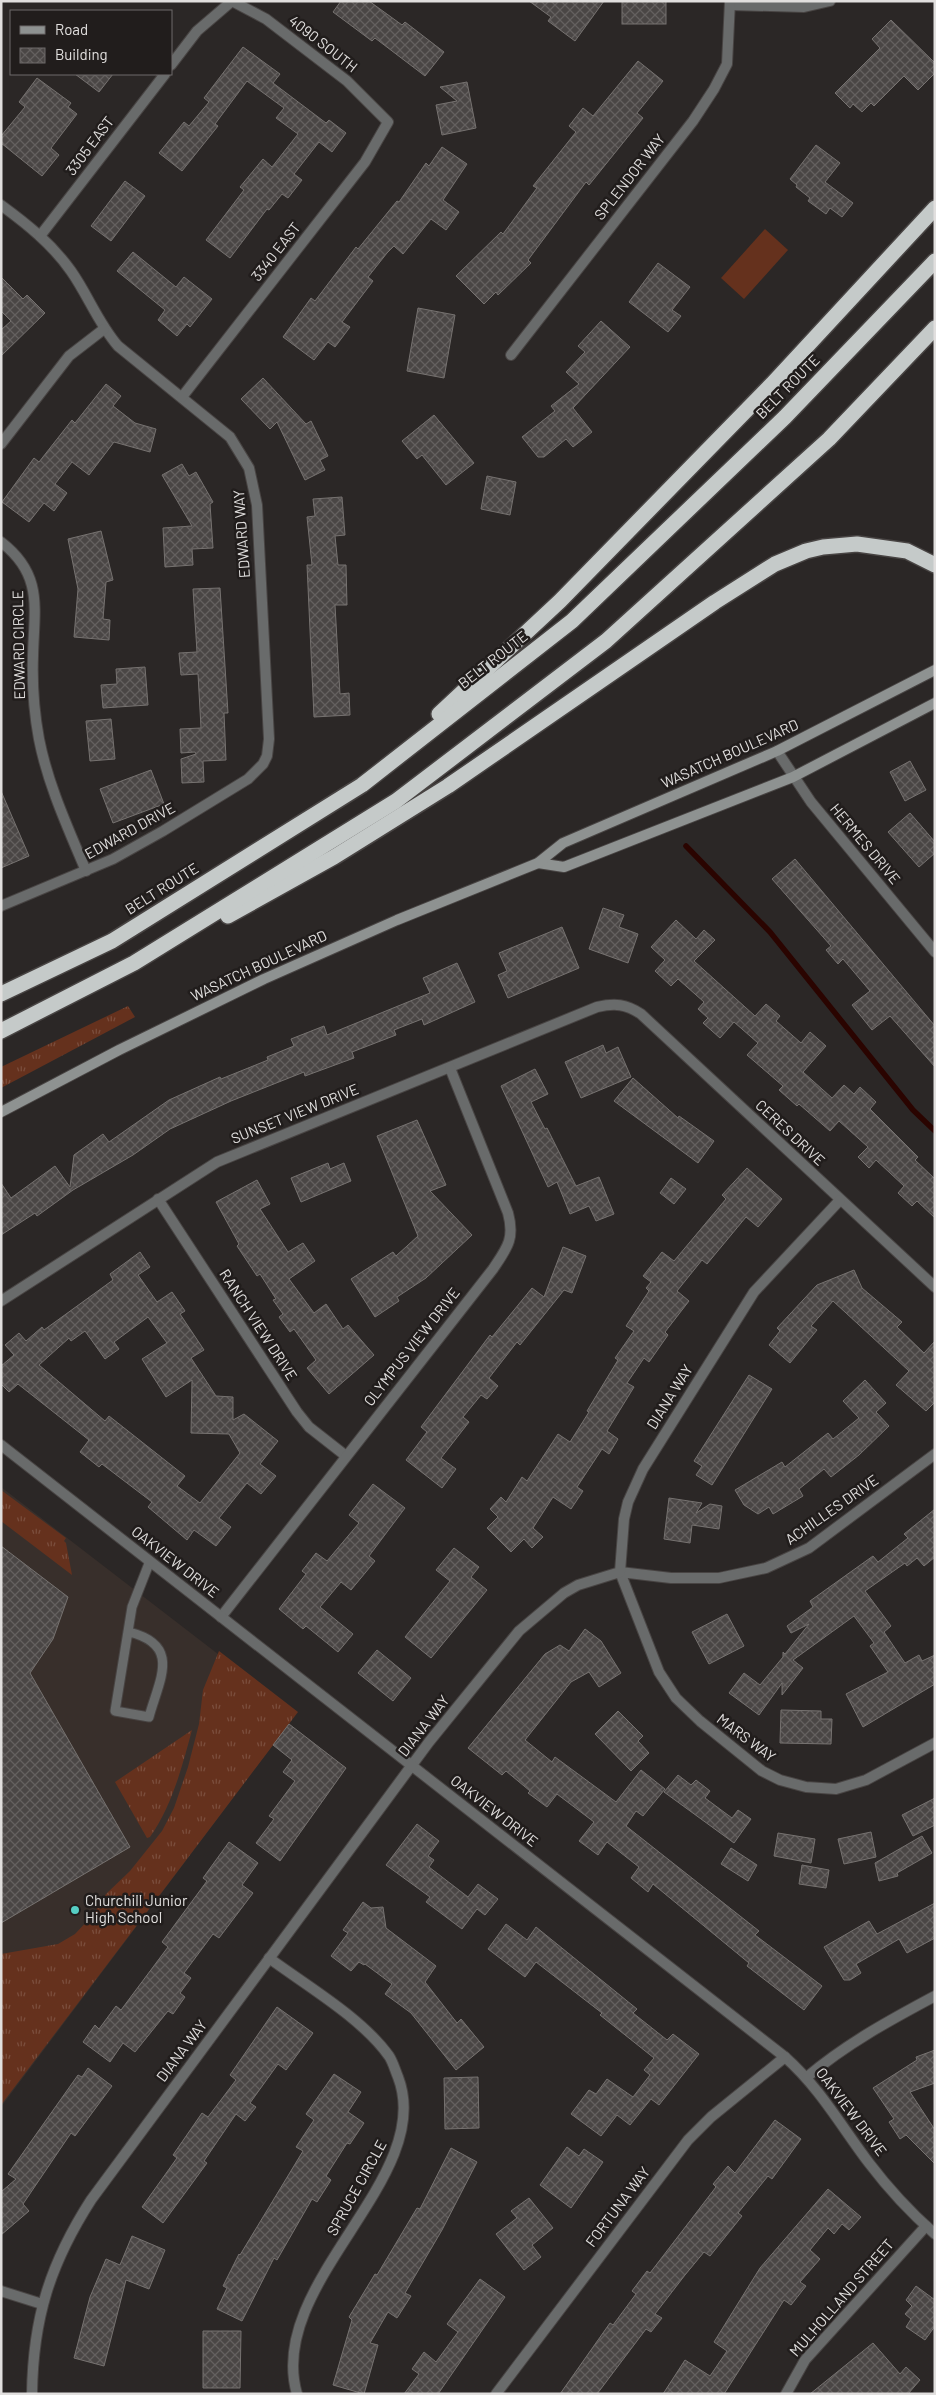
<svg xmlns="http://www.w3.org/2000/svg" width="936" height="2395" font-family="Barlow,sans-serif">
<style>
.built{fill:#382f2b}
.grass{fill:url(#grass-tufts)}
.pitch{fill:#65311d}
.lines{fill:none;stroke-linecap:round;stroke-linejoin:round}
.stream{stroke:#2a0400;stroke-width:5.5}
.building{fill:url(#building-cross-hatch);stroke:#767270;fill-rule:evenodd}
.service-casing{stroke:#484443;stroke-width:11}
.minor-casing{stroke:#484443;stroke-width:12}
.tertiary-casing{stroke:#484443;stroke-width:12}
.secondary-casing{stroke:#484443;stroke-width:12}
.motorway-casing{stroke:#484443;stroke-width:18}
.service{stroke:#696b6b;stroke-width:9}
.minor{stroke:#696b6b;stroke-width:10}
.tertiary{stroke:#696b6b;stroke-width:10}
.secondary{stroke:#8e9291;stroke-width:10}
.motorway{stroke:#c5cac9;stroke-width:15}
.poi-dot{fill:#56cec4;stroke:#211d1c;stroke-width:2}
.labels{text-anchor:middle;stroke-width:5;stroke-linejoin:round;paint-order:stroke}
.street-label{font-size:15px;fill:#e1dfde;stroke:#211d1c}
.poi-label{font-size:15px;fill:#e1dfde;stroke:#211d1c;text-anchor:start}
</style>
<defs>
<pattern id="grass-tufts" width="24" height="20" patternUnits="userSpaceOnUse" patternTransform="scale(1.25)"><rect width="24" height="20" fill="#65311d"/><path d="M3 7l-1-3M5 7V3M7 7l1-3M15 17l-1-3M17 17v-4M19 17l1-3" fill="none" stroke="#7b4e3d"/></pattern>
<pattern id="building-cross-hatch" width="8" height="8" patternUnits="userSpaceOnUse" patternTransform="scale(1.25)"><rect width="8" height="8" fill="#4a4645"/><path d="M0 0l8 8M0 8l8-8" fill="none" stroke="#64605f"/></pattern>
</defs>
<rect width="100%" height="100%" fill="#2b2726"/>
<!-- built -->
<path class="built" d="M1 1487 296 1714 1 2107Z"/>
<!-- grass -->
<g class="grass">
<path d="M128 1006 135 1017 1 1088V1067Z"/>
<path d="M1 1490 66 1538 64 1541 66 1543 72 1575 1 1521Z"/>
<path d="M219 1651 298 1712 1 2105V1954L58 1944 75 1934 92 1916 106 1894 130 1871 162 1831 174 1808 188 1767 199 1724 203 1690Z"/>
<path d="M192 1730C182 1767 172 1806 150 1837L147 1838 115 1782Z"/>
</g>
<!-- pitch -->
<path class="pitch" d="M765 229 788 250 744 299 721 278Z"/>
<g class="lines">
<!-- stream -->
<path class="stream" d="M686 846 770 932 913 1110 935 1131"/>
</g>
<!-- building -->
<g class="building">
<path d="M341 1H369L402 25 405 22 444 52 425 76 375 38 372 41 333 12Z"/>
<path d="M529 1H604L575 41 548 21 551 17Z"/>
<rect x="622" y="1" width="44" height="23"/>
<path d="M891 20 935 63V73L918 90 904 76 874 106 871 103 862 112 853 104 850 108 835 93 880 48 872 39Z"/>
<path d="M243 47 280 74 273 83 326 123 329 120 346 133 332 152 319 142 294 174 302 180 288 198 282 194 269 210 267 209 230 258 206 240 244 190 240 187 263 159 272 167 298 134 276 118 284 108 247 81 215 124 218 126 182 171 159 153 184 122 189 126 209 102 204 98Z"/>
<path d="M638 61 663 81 637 113 643 118 589 185 586 182 528 260 531 263 498 295 496 292 484 304 456 276 501 232 503 234 537 188 533 186 576 132 569 126 583 108 593 116Z"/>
<path d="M75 74H113L99 92Z"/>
<path d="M37 78 71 103 68 107 77 114 51 148 59 155 42 176 1 143V136L25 107 19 102Z"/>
<path d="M467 82 476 128 442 135 436 105 457 101 440 87Z"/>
<path d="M816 145 840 163 825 182 853 203 842 217 830 208 826 214 808 201 810 198 796 187 797 185 790 179Z"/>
<path d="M442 147 467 164 443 200 459 212 446 230 431 219 403 254 394 246 387 253 368 277 373 281 342 322 350 327 335 347 328 342 314 360 283 337 311 298 315 301 356 247 358 249 397 201 399 202 426 163 429 166Z"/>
<path d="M125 181 145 196 111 241 91 226Z"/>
<path d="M133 252 176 287 184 277 212 299 190 327 187 324 177 336 158 320 165 310 117 271Z"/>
<path d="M658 263 690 287 672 310 681 316 668 332 629 302Z"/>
<path d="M1 277 23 299 27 295 45 313 1 356V330L11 321 1 311Z"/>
<path d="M418 308 455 315 444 378 407 371Z"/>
<path d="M601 321 630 347 573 408 592 432 573 447 566 439 544 457H538L522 437 555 411 551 406 579 384 566 372 585 352 578 346Z"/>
<path d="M263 378 306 424 311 421 328 456 320 460 325 470 305 480 277 422 270 429 241 399Z"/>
<path d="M106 384 121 396 113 406 135 423 156 429 150 452 114 442 89 475 72 462 55 484 67 493 54 511 44 503 29 522 2 502 34 458 39 462 72 420 75 423Z"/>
<path d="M434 415 474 463 446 485 422 455 417 459 402 441Z"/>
<path d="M182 464 189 476 196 472 213 502 210 504 213 548 192 549 193 565 165 567 163 528 192 526 162 475Z"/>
<path d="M487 476 516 482 510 515 481 509Z"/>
<path d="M342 497 345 535 335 536 338 565H346L347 605H335L340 694 349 693 350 715 314 717 307 565H312L307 517 315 516 313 499Z"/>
<path d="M101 531 113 580 106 582 103 619 110 620 109 640 74 637 78 589 68 539Z"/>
<path d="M220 588 228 713H224L226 760 203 761 204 782 182 783 181 759 196 754 195 752 181 753 180 729 201 728 198 674 181 675 179 653 197 652 193 589Z"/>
<path d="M145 667 148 705 103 708 101 685 117 684 116 669Z"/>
<path d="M111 719 115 759 90 761 86 721Z"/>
<path d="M910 761 926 790 905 801 890 772Z"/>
<path d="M151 770 164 804 113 823 100 789Z"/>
<path d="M1 791 29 856 1 868Z"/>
<path d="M910 813 935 842V853L919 867 888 832Z"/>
<path d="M795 859 935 1026V1067L890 1016 872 1030 852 1005 870 991 843 959 838 964 826 950 831 946 772 879Z"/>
<path d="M603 908 624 915 619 927 638 934 628 963 589 949Z"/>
<path d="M676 920 696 939 704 930 715 940 694 961 755 1016 766 1004 780 1016 776 1021 801 1043 810 1032 826 1046 803 1072 832 1098 844 1085 854 1094 860 1087 876 1102 870 1109 918 1157 915 1160 935 1179V1218L917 1201 912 1206 898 1193 904 1186 876 1160 869 1168 858 1157 868 1147 839 1121 830 1131 799 1104 797 1106 779 1090 783 1086 747 1055 758 1043 734 1022 720 1038 703 1023 708 1018 698 1009 704 1002 678 979 671 986 655 971 665 960 651 947Z"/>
<path d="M562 927 579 968 508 998 498 975 507 971 499 953Z"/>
<path d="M457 963 475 1002 424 1025 422 1019 394 1030 396 1035 352 1052 354 1058 305 1076 304 1072 231 1101 170 1129 133 1155 73 1190 37 1216 35 1213 1 1235V1183L11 1198 55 1166 70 1187 74 1155 103 1134 109 1142 169 1100 220 1077 221 1079 268 1060 267 1057 294 1046 291 1039 324 1026 327 1035 430 993 423 978Z"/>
<path d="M603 1045 606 1053 618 1047 631 1077 581 1098 565 1062Z"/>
<path d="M535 1069 548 1094 531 1102 545 1129 547 1128 576 1186 599 1177 614 1214 596 1221 589 1206 570 1214 557 1182 548 1187 501 1086Z"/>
<path d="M633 1078 678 1118 679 1116 714 1141 698 1163 614 1101Z"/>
<path d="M417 1120 446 1185 430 1191 472 1235 426 1278 397 1297 399 1301 375 1317 351 1279 393 1252 396 1256 418 1236 377 1136Z"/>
<path d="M328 1163 330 1169 344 1163 351 1181 301 1202 291 1178Z"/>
<path d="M747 1168 782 1199 758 1227 746 1217 707 1264 702 1260 677 1291 689 1301 665 1332 668 1335 649 1362 644 1358 627 1383 634 1387 607 1431 618 1439 609 1454 602 1449 577 1487 583 1491 571 1509 553 1497 533 1528 543 1537 532 1548 524 1539 511 1552 487 1528 498 1517 490 1509 501 1497 506 1502 522 1477 527 1481 558 1434 570 1442 589 1412 587 1411 618 1360 615 1358 634 1331 626 1326 649 1291 646 1288 651 1282 643 1276 662 1252 674 1261 726 1199 722 1195Z"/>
<path d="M671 1178 686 1189 674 1204 660 1193Z"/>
<path d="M257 1180 270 1204 260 1209 288 1252 303 1243 315 1261 289 1279 314 1313 326 1304 343 1329 348 1325 374 1355 329 1394 307 1368 316 1360 294 1329 290 1332 279 1317 283 1314 273 1300 276 1299 260 1274 257 1276 237 1246 239 1244 216 1202Z"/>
<path d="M563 1247 586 1256 572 1293 564 1290 520 1345 517 1342 489 1378 498 1386 487 1399 481 1395 463 1417 469 1422 441 1458 456 1469 442 1488 406 1460 427 1432 421 1427 490 1335 492 1337 532 1288 544 1297Z"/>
<path d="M140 1252 150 1267 138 1275 157 1302 172 1292 185 1311 180 1314 204 1350 191 1358 216 1396 233 1397V1420L244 1414 278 1441 260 1464 276 1476 261 1494 247 1483 219 1518 231 1527 216 1546 194 1530 187 1540 148 1507 152 1502 102 1464 99 1467 80 1452 89 1440 18 1384 9 1392 1 1384V1366L14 1355 5 1345 19 1333 26 1341 42 1327 44 1330 113 1280 110 1274ZM148 1317 167 1343 142 1359 166 1397 192 1380 191 1433 229 1434 240 1453 200 1503 177 1486 185 1476 109 1416 105 1421 39 1365 69 1338 71 1341 85 1331 105 1359 119 1349 114 1342Z"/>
<path d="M854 1270 862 1288 902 1322 897 1327 924 1353 935 1341V1402L926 1411 896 1385 909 1371 833 1301 811 1326 817 1330 790 1363 769 1345 780 1331 777 1328 817 1285Z"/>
<path d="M749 1375 772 1389 712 1485 696 1475 702 1466 694 1461Z"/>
<path d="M865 1380 886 1403 876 1412 889 1426 859 1455 831 1477 824 1469 799 1489 803 1496 773 1514 769 1507 758 1514 744 1505 735 1490 782 1462 785 1467 828 1433 833 1439 859 1418 843 1401Z"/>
<path d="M373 1484 405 1508 369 1556 375 1561 351 1590 341 1582 320 1607 353 1634 338 1652 306 1626 303 1629 279 1609 306 1574 302 1571 316 1553 327 1561 359 1523 349 1515Z"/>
<path d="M669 1498 702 1503 696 1513 710 1504 722 1506 719 1529 692 1525 690 1543 664 1539Z"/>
<path d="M935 1509V1557L924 1566 917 1558 907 1566 905 1563 865 1591 891 1626 884 1632 905 1663 919 1655 922 1661 935 1655V1684L863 1727 846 1694 888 1672 870 1646 874 1643 854 1616 793 1660 803 1668 782 1695V1683L759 1715 729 1693 744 1673 760 1685 783 1657V1652L785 1654 809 1624 791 1633 787 1626 813 1607 810 1601 873 1556 878 1562 908 1538 904 1534Z"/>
<path d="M1 1546 68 1597 53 1639 30 1673 130 1847 1 1923Z"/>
<path d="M454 1548 479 1567 471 1577 487 1590 431 1658 405 1637 450 1581 436 1570Z"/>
<path d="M727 1614 744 1646 709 1664 692 1632Z"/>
<path d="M585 1629 601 1641 621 1673 599 1687 589 1672 571 1682 525 1740 552 1762 555 1757 616 1802 641 1770 665 1789 643 1816 636 1811 626 1826 759 1931 755 1935 822 1986 804 2010 747 1966 749 1963 653 1884 648 1892 631 1878 639 1867 607 1842 598 1855 579 1841 594 1822 557 1794 547 1807 528 1793 530 1791 506 1771 502 1775 468 1748 545 1654 560 1645 569 1651Z"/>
<path d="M377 1650 411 1678 393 1701 358 1673Z"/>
<path d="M781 1710 821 1711V1719H832L831 1744 780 1743Z"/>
<path d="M618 1711 643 1736 638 1741 649 1753 631 1771 595 1734Z"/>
<path d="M289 1724 346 1768 280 1861 256 1843 274 1819 269 1816 295 1781 283 1772 292 1760 273 1745Z"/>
<path d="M678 1775 691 1785 696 1780 710 1791 705 1798 732 1818 738 1810 751 1819 734 1843 664 1792Z"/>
<path d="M935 1798V1825L913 1836 902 1815Z"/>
<path d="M417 1824 439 1841 428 1856 434 1860 429 1867 468 1897 478 1884 498 1899 485 1915 477 1909 462 1929 426 1902 430 1897 386 1865Z"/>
<path d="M871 1832 876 1857 844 1864 838 1839Z"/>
<path d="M778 1833 815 1839 811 1863 774 1856Z"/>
<path d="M922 1836 932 1853 897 1873 898 1876 879 1881 875 1863Z"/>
<path d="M229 1842 258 1863 242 1885 253 1893 219 1938 213 1934 184 1973 191 1978 180 1993 185 1997 173 2014 168 2011 135 2052 123 2043 110 2062 83 2042 95 2025 99 2029 116 2006 121 2010 168 1947 162 1942 207 1881 203 1878Z"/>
<path d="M731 1848 757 1865 748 1881 721 1864Z"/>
<path d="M802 1865 829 1870 826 1888 799 1884Z"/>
<path d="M363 1902 371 1908 383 1907 386 1928 436 1966 425 1982 457 2023 461 2019 484 2047 456 2070 411 2013 385 1994 392 1984 365 1964 364 1965 359 1962 351 1971 331 1956 348 1933 343 1930Z"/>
<path d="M935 1903V1938L907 1953 899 1939 856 1964 861 1973 850 1980H844L824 1947 869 1921 877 1934Z"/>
<path d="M506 1924 527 1940 536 1927 637 2009 633 2013 667 2040 673 2034 699 2054 659 2105 651 2099 630 2125 617 2115 601 2136 571 2114 589 2090 596 2094 607 2079 633 2097 650 2075 644 2070 654 2058 600 2015 602 2013 536 1962 525 1977 488 1949Z"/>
<path d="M277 2007 313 2033 286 2070 278 2064 250 2103 256 2107 245 2121 236 2114 204 2161 207 2163 163 2223 142 2207 177 2158 173 2155 202 2113 208 2117 236 2080 230 2075Z"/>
<path d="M935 2050V2083L910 2092 935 2130V2164L906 2135 900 2139 889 2122 894 2119 873 2088 917 2060 916 2057Z"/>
<path d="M88 2068 112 2086 75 2136 71 2133 23 2204 29 2211 1 2235V2192L16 2179 8 2174 78 2075 82 2077Z"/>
<path d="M334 2074 361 2092 348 2112 364 2123 350 2144 347 2143 326 2176 331 2180 317 2202 312 2199 277 2260 274 2258 242 2321 217 2309 227 2288 223 2286 239 2254 240 2255 303 2151 296 2147 314 2120 306 2114Z"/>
<path d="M478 2077 479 2128 445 2129 444 2078Z"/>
<path d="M775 2120 801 2139 772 2179 768 2176 738 2213 742 2216 710 2256 704 2252 685 2275 655 2314 662 2318 651 2332 646 2329 597 2394H560L610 2323 613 2325 636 2294 632 2291 647 2271 650 2273 716 2187 713 2184 728 2166 735 2173Z"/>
<path d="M567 2147 579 2156 584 2149 603 2162 571 2208 540 2185Z"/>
<path d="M451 2148 477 2162 442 2230 405 2293 411 2296 397 2318 388 2312 370 2343 378 2345 364 2394 333 2385 352 2320 349 2317 375 2274 377 2275 417 2208 420 2209Z"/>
<path d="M828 2189 861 2217 849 2230 842 2224 834 2234 828 2228 810 2250 820 2259 800 2282 806 2286 791 2305 784 2300 724 2394H663L685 2360 710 2376 727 2351 714 2342 760 2268Z"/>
<path d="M529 2198 553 2228 532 2245 541 2257 524 2270 496 2234 517 2218 511 2211Z"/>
<path d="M132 2236 165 2250 149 2289 126 2280 104 2366 74 2358 90 2297 106 2259 120 2265Z"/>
<path d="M480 2279 505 2297 438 2394H404L419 2374 412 2369 424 2352 436 2362 458 2332 447 2324Z"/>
<path d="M916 2286 935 2300V2326L925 2340 906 2327 911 2319 905 2314 912 2306 906 2300Z"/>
<path d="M203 2331H241L240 2388H203Z"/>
<path d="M873 2343 900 2374 906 2367 920 2380 908 2394H810Z"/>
</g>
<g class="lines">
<defs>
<path id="service" d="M129 1632C182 1645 159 1680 149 1717L115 1711 132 1607 150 1561"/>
<g id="minor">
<path d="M730 5 804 7 830 1"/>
<path d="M171 65 197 31 232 1"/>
<path d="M1 205C27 224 52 244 71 271 88 295 98 323 118 346L230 437 249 468 257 505 269 739 267 756 263 764 248 779 163 831 113 859 1 906"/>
<path d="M40 236 165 74"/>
<path d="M511 355 693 121 714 89 727 64 730 1"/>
<path d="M182 397 365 162 388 122 347 81 266 19 232 1"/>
<path d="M1 444 69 356 104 329"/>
<path d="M1 542C44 575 34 609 33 656 32 683 34 712 39 739 48 785 68 828 86 871"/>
<path d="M777 751 811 802 935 952"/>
<path d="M158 1199 297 1412 309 1427 346 1456"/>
<path d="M1 1301 217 1162 597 1007C615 1003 626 1004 641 1014L935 1287"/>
<path d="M935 1454 809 1548 766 1568 719 1578H671L620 1572 659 1672 676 1698 700 1721 762 1771 780 1780 806 1787 836 1789 866 1780 935 1743"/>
<path d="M221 1617 493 1269C507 1248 515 1239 508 1213L450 1068"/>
<path d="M269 1958C307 1986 362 2018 389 2056 393 2062 395 2070 398 2077 437 2178 265 2283 297 2394"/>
<path d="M1 2291 42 2304"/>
<path d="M32 2394C33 2318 50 2264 91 2200L429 1742 519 1631 564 1593 578 1585 620 1572 624 1519 628 1502 643 1469 754 1292 840 1200"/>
<path d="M786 2394 805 2360 926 2226"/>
</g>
<g id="tertiary">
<path d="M1 1445 785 2057C820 2088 841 2126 869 2163 888 2188 911 2213 935 2234"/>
<path d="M807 2077C846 2044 890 2020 935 1996"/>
<path d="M496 2394 688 2140 711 2117 785 2057"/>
</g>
<g id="secondary">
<path d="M538 863 564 867 793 777 935 703"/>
<path d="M1 1112 119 1050 264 979 397 920 538 863 563 843 777 751 935 670"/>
</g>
<g id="motorway">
<path d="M439 714 560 601 772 384 935 208"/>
<path d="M228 916 334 857 448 786 715 602 775 564 806 551 823 547 857 544 907 551 935 565"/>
<path d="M1 994 112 941 362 785 572 621 785 417 935 261"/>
<path d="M1 1031 134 963 396 801 606 641 829 439 935 328"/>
</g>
</defs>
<!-- service casing -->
<use href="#service" class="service-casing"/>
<!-- minor casing -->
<use href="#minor" class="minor-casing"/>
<!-- tertiary casing -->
<use href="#tertiary" class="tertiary-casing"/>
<!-- secondary casing -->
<use href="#secondary" class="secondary-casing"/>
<!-- motorway casing -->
<use href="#motorway" class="motorway-casing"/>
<!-- service -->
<use href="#service" class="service"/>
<!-- minor -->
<use href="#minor" class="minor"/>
<!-- tertiary -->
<use href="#tertiary" class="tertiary"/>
<!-- secondary -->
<use href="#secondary" class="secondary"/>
<!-- motorway -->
<use href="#motorway" class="motorway"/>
</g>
<!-- markers -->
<circle class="poi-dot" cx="75" cy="1910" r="5"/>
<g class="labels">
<!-- street labels -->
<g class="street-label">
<text transform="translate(323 44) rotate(38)" y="5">4090 SOUTH</text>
<text transform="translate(90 146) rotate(-53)" y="5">3305 EAST</text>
<text transform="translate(630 177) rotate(-52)" y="5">SPLENDOR WAY</text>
<text transform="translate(276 252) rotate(-52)" y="5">3340 EAST</text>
<text transform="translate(788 387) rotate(-45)" y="5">BELT ROUTE</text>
<text transform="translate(242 534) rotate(-94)" y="5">EDWARD WAY</text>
<text transform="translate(19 645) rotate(-91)" y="5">EDWARD CIRCLE</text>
<text transform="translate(493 660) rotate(-38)" y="5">BELT ROUTE</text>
<text transform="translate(730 754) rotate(-24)" y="5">WASATCH BOULEVARD</text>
<text transform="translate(130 831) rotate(-29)" y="5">EDWARD DRIVE</text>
<text transform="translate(865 844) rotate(50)" y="5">HERMES DRIVE</text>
<text transform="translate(162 889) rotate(-32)" y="5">BELT ROUTE</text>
<text transform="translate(259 966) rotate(-25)" y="5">WASATCH BOULEVARD</text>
<text transform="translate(295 1114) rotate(-22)" y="5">SUNSET VIEW DRIVE</text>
<text transform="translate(790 1133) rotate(43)" y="5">CERES DRIVE</text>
<text transform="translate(258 1325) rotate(57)" y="5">RANCH VIEW DRIVE</text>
<text transform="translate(412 1347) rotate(-52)" y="5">OLYMPUS VIEW DRIVE</text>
<text transform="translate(670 1397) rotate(-58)" y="5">DIANA WAY</text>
<text transform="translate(832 1510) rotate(-35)" y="5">ACHILLES DRIVE</text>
<text transform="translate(175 1562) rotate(38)" y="5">OAKVIEW DRIVE</text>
<text transform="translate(424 1726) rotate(-52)" y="5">DIANA WAY</text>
<text transform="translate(746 1738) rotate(37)" y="5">MARS WAY</text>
<text transform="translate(494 1811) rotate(38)" y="5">OAKVIEW DRIVE</text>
<text transform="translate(182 2051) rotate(-53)" y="5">DIANA WAY</text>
<text transform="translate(851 2112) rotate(53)" y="5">OAKVIEW DRIVE</text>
<text transform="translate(357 2188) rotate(-61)" y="5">SPRUCE CIRCLE</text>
<text transform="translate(618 2207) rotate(-53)" y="5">FORTUNA WAY</text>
<text transform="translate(842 2298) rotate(-49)" y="5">MULHOLLAND STREET</text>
</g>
<!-- poi labels -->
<g class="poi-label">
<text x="85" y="1906">Churchill Junior<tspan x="85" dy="17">High School</tspan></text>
</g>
</g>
<!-- border -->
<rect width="936" height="2395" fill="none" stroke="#e1dfde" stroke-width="5"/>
<!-- legend -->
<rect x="10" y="10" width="162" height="65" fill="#211d1c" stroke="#6e6b6a"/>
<rect x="20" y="26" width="25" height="8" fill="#8e9291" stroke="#6e6b6a"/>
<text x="55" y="35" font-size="15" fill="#e1dfde">Road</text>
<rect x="20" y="48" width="25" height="15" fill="url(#building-cross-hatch)" stroke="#6e6b6a"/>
<text x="55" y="60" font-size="15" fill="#e1dfde">Building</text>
</svg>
